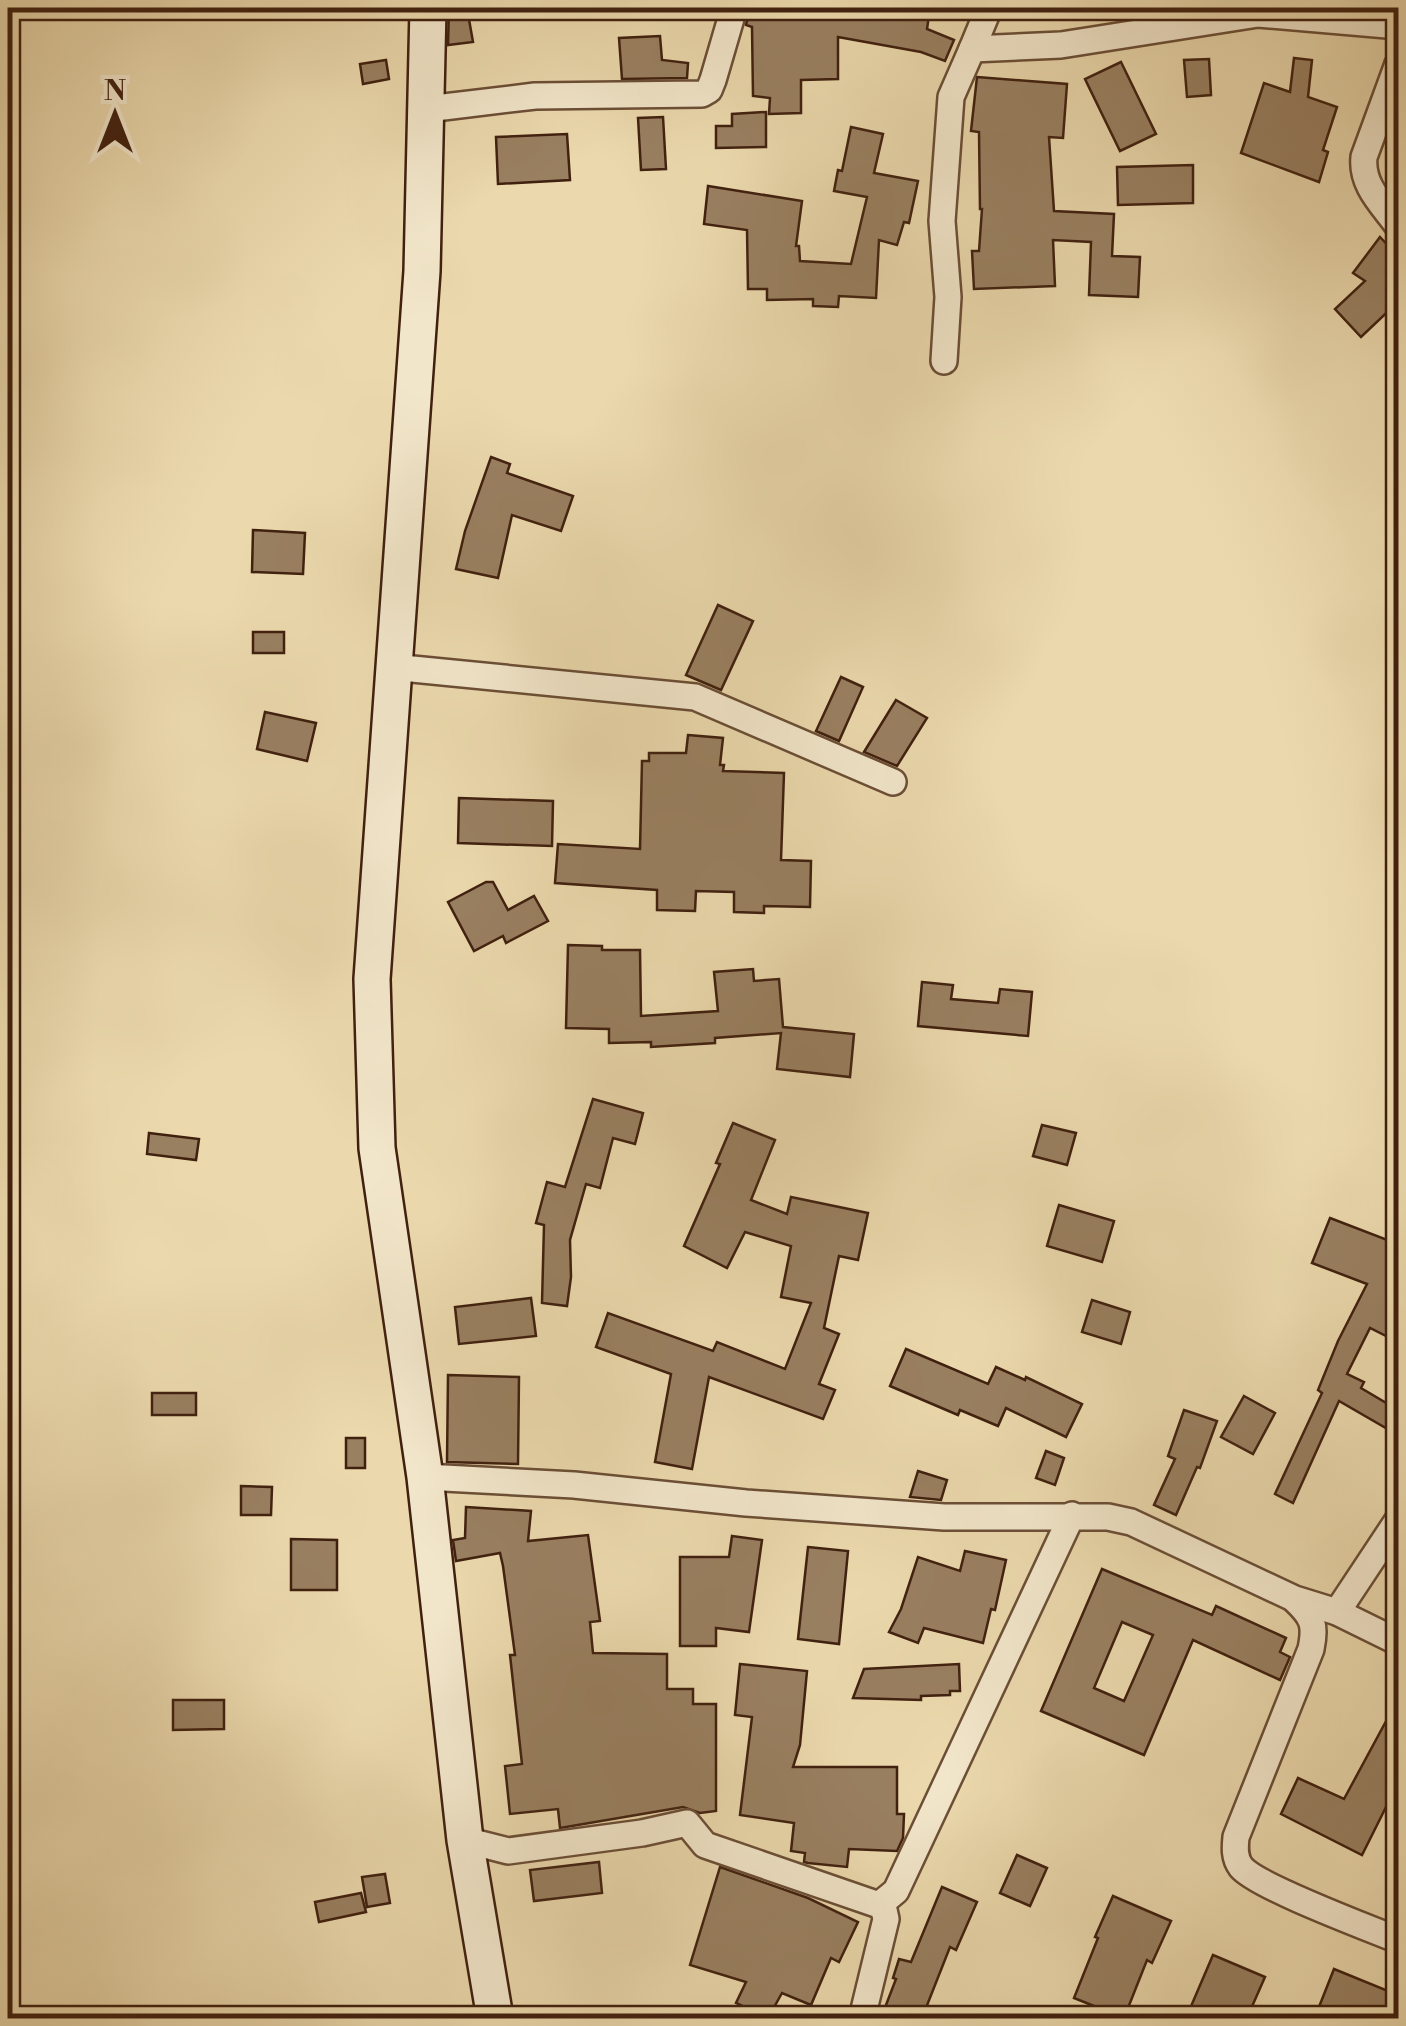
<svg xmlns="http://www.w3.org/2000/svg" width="1406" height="2026" font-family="'Libre Bodoni',serif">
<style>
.building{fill:#998061;stroke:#40200f;stroke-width:2.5;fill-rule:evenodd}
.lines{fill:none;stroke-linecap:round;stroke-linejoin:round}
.street-casing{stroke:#6b4e36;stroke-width:30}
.secondary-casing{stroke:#40200f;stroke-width:40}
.street{stroke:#f2e6ca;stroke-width:25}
.secondary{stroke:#f2e6ca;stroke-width:35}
</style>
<rect width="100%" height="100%" fill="#ebd9ad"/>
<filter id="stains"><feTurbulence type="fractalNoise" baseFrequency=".002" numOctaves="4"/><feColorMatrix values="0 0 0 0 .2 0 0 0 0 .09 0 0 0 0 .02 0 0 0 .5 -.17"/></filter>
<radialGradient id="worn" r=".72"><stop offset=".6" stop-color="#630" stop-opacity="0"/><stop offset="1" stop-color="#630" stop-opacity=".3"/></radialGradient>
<!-- building -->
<g class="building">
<path d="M449 8H467L473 42 448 45Z"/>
<path d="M750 8H919L930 9 927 29 954 40 945 61 921 52 838 37V79L801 80V113L769 114 770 98 753 96 752 27 746 25Z"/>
<path d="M660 36 662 60 688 63 687 78 622 79 619 38Z"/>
<path d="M1294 58 1312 60 1308 97 1337 107 1323 150 1328 152 1319 182 1241 153 1264 83 1290 92Z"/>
<path d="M1209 59 1211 95 1187 97 1184 60Z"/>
<path d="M386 60 389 79 363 84 360 64Z"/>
<path d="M1121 62 1156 134 1120 151 1085 79Z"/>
<path d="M977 77 1067 84 1063 138 1049 137 1054 211 1114 214 1112 256 1140 257 1138 297 1089 295 1091 242 1053 240 1055 286 974 289 972 251H979L982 209H980L979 132 971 131Z"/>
<path d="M766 112V147L716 148V126H732V114Z"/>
<path d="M663 117 666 169 641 170 638 118Z"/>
<path d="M851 127 883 134 874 173 918 181 909 223 904 222 897 245 879 240 876 298 839 296 838 307 813 306V299L767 300V289H748L747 230 704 224 708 186 802 201 796 246H799L800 261 851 264 867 197 834 191 838 170 842 171Z"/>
<path d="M567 134 570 180 498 184 496 137Z"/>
<path d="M1193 165V203L1118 205 1117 167Z"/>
<path d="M1380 237 1398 256V302L1361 337 1335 309 1365 281 1353 273Z"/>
<path d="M491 457 510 464 507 473 573 496 561 531 512 515 498 578 456 569 465 531Z"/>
<path d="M253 530 305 533 303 574 252 572Z"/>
<path d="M718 605 753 621 721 690 686 675Z"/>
<rect x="253" y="632" width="31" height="21"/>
<path d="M841 677 863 687 839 741 816 731Z"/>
<path d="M896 700 927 718 897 766 864 752Z"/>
<path d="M265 712 316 723 307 761 257 749Z"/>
<path d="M688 735 723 738 720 765H724L723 771 784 773 781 860 811 861 810 907 764 906V913L734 912V892L696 891 695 911 657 910V890L555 883 558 844 640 849 642 761H649V753H686Z"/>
<path d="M459 798 553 801 552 846 458 843Z"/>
<path d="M486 882H493L508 910 534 896 548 921 506 943 503 936 474 951 448 902Z"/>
<path d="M568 945 602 946V950H640L641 1016 718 1011 714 972 753 969 754 981 779 979 783 1027 854 1034 850 1077 777 1069 781 1033 715 1038V1043L651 1047V1042L609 1043V1029L566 1028Z"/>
<path d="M922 982 953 985 951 999 998 1003 1000 989 1032 992 1028 1036 918 1026Z"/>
<path d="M593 1099 643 1113 635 1144 613 1138 600 1188 586 1184 570 1240 571 1277 567 1306 542 1303 544 1225 536 1223 547 1182 565 1187Z"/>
<path d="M733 1123 775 1140 751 1200 787 1214 791 1197 868 1213 858 1260 839 1256 824 1328 839 1334 819 1384 835 1390 823 1419 709 1377 692 1469 655 1462 671 1374 596 1347 608 1313 713 1351 717 1342 785 1369 811 1303 781 1297 791 1246 745 1232 727 1268 684 1246 720 1164 716 1163Z"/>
<path d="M1042 1125 1076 1133 1067 1165 1033 1156Z"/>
<path d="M149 1133 199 1139 196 1160 147 1154Z"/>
<path d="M1059 1205 1114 1221 1102 1262 1047 1246Z"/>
<path d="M1330 1218 1398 1244V1303L1391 1314 1398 1318V1342L1370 1328 1347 1374 1364 1382 1361 1388 1398 1410V1435L1339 1401 1293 1503 1275 1494 1322 1393 1318 1390 1338 1341 1367 1284 1312 1263Z"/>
<path d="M531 1298 536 1336 459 1344 455 1307Z"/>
<path d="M1092 1300 1130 1312 1121 1344 1082 1332Z"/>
<path d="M906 1349 988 1384 996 1367 1025 1380 1026 1377 1082 1404 1066 1437 1006 1408 998 1426 960 1410 958 1415 890 1386Z"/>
<path d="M448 1375 519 1377 518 1464 447 1462Z"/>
<rect x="152" y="1393" width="44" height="22"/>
<path d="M1244 1396 1275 1413 1253 1454 1221 1437Z"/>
<path d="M1184 1410 1217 1421 1200 1468 1197 1467 1176 1515 1154 1505 1175 1459 1168 1456Z"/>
<rect x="346" y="1438" width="19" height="30"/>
<path d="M1046 1451 1064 1458 1055 1485 1036 1478Z"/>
<path d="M918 1471 947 1480 941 1500 910 1497Z"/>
<path d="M241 1486 272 1487 271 1515H241Z"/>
<path d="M466 1507 531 1511 528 1541 588 1535 600 1621 590 1622 593 1653 667 1654V1689H693V1704H716V1811L700 1813 683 1807 560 1828 558 1809 510 1814 505 1766 522 1764 510 1655H515L503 1566 500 1553 456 1561 453 1540 465 1538Z"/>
<path d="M732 1536 762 1540 749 1632 716 1628V1646H680V1557H729Z"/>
<path d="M291 1539 337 1540V1590H291Z"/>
<path d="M808 1547 848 1551 839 1644 798 1639Z"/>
<path d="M965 1551 1006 1560 995 1610 991 1609 983 1643 924 1628 918 1643 889 1632 901 1609 918 1557 960 1571Z"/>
<path d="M1102 1569 1212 1615 1216 1606 1286 1638 1280 1652 1290 1657 1280 1680 1193 1640 1144 1755 1041 1711ZM1122 1622 1153 1635 1124 1701 1094 1688Z"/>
<path d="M740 1664 807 1671 800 1745 793 1767H897V1814H904L903 1838 897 1851 849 1849 847 1867 808 1863 804 1862 805 1853 791 1851 794 1823 740 1815 752 1717 735 1715Z"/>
<path d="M959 1664 960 1691H950V1695L921 1696V1700L853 1698 864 1669Z"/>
<path d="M1398 1699V1783L1362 1855 1281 1814 1298 1778 1344 1799Z"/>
<path d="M173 1700H224V1729L173 1730Z"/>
<path d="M1017 1855 1047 1868 1030 1906 1000 1893Z"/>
<path d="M599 1862 602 1893 534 1901 530 1870Z"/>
<path d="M720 1867 808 1898 858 1922 839 1962 831 1958 811 2005 782 1993 768 2018 736 2003 746 1982 690 1965Z"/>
<path d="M385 1874 390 1903 367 1907 362 1877Z"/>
<path d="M942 1887 977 1902 956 1950 950 1947 922 2018H881L896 1979 893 1978 899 1959 911 1962Z"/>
<path d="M361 1893 366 1912 319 1922 315 1902Z"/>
<path d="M1113 1896 1171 1921 1152 1963 1147 1960 1124 2018 1074 1998 1098 1938 1095 1937Z"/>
<path d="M1213 1955 1265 1977 1247 2018H1186Z"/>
<path d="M1334 1969 1398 1995V2018H1334L1317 2012Z"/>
</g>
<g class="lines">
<defs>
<g id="street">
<path d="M989 8 972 49 1061 45 1258 14 1387 25"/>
<path d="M427 109 535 96 702 94 709 90 713 80 734 8"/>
<path d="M1398 226C1382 204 1361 185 1364 157L1398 64"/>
<path d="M944 361 948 297 942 221 951 97 972 49"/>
<path d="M392 667 695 697 893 782"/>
<path d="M425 1477 574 1485 746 1503 944 1517H1108L1131 1522 1295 1599 1337 1612 1398 1642"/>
<path d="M1295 1600C1313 1617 1316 1625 1311 1649L1236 1837C1235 1847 1234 1858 1241 1867 1256 1886 1369 1928 1398 1940"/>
<path d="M1337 1612 1398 1520"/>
<path d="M465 1840 508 1851 642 1833 687 1823 705 1845 879 1905 884 1910 886 1919 862 2018"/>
<path d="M879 1905 896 1891 1072 1515"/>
</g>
<path id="secondary" d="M428 8 422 271 372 979 377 1148 425 1477 465 1840 495 2018"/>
</defs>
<!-- street casing -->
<use href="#street" class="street-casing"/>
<!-- secondary casing -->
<use href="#secondary" class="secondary-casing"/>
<!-- street -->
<use href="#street" class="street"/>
<!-- secondary -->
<use href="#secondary" class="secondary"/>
</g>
<!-- margin -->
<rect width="1406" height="2026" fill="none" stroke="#ebd9ad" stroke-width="40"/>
<rect x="10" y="10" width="1386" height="2006" fill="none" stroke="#40200f" stroke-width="5"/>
<rect x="20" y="20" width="1366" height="1986" fill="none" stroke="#40200f" stroke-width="2.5"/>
<!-- north arrow -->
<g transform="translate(115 115)" stroke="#f2e6ca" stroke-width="8" paint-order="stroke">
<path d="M0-8L18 38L0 25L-18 38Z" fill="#40200f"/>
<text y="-15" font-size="28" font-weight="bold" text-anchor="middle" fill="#40200f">N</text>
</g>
<rect width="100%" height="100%" filter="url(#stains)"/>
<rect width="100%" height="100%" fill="url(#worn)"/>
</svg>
